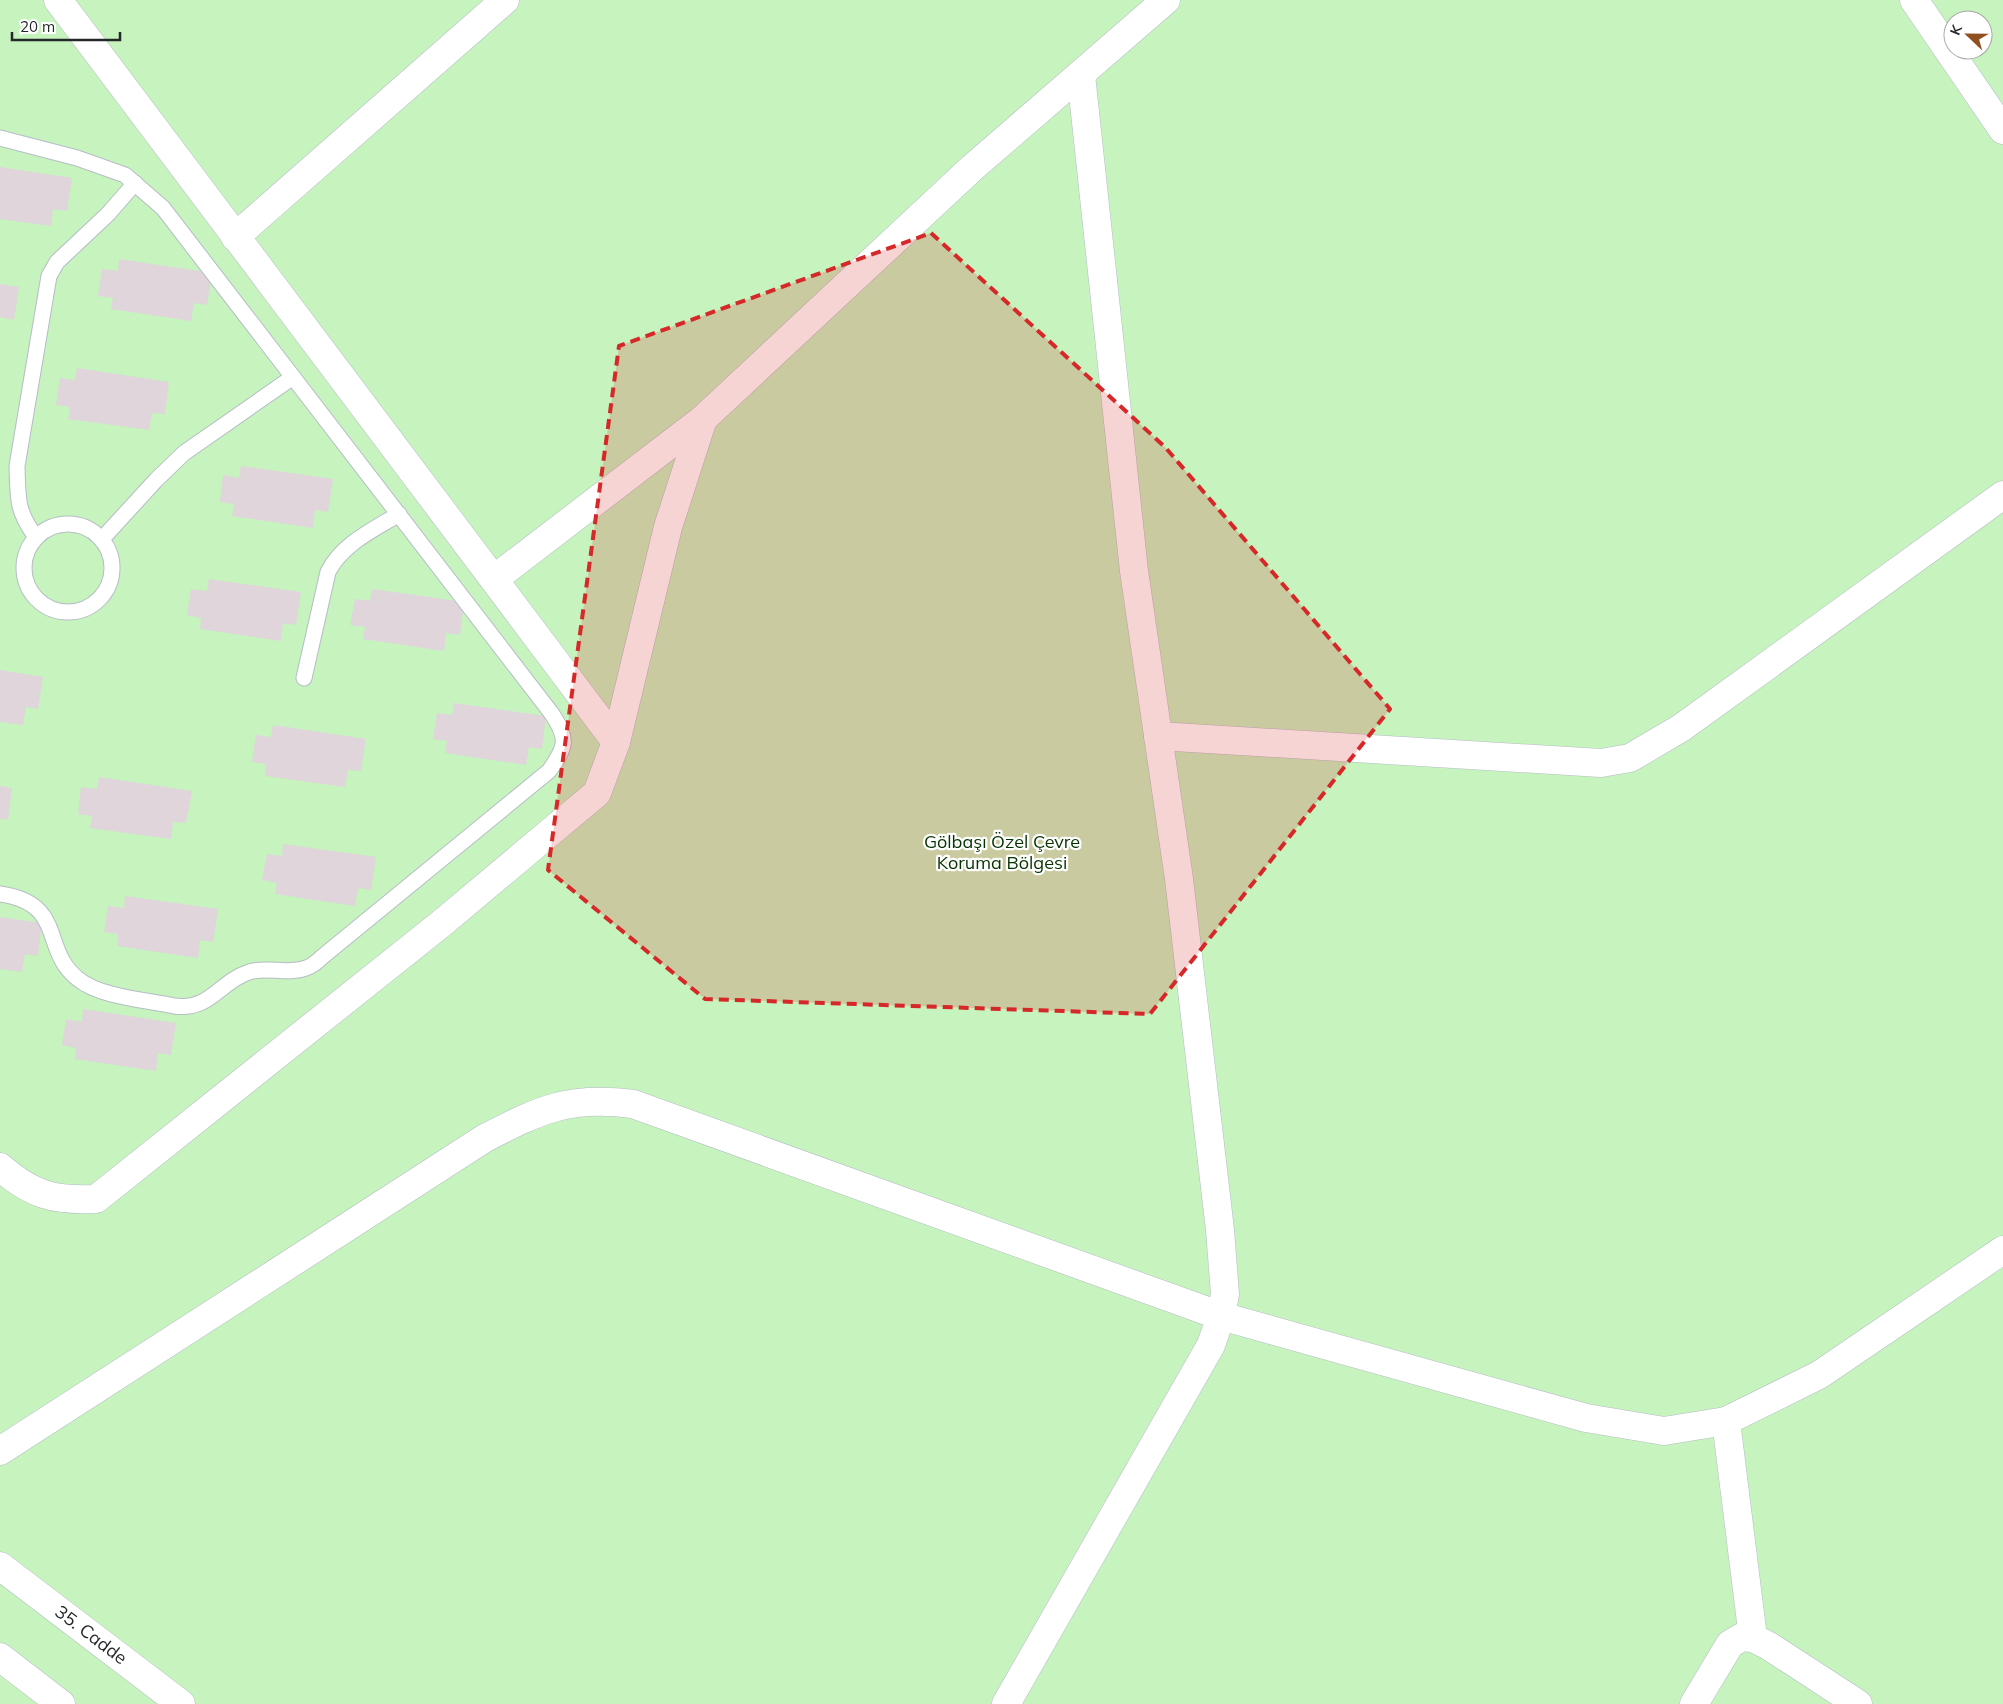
<svg xmlns="http://www.w3.org/2000/svg" width="2003" height="1704" font-family="Mulish,sans-serif">
<style>
.green{fill:#c6f3be;fill-rule:evenodd}
.building{fill:#dfd5db}
.lines{fill:none;stroke-linecap:round;stroke-linejoin:round}
.lane-casing{stroke:#b6bdc5;stroke-width:17}
.street-casing{stroke:#b6bdc5;stroke-width:29}
.secondary-casing{stroke:#b6bdc5;stroke-width:29}
.lane{stroke:#fff;stroke-width:15}
.street{stroke:#fff;stroke-width:28}
.secondary{stroke:#fff;stroke-width:28}
.marked{fill:#d62828;fill-opacity:0.2;stroke:#d62828;stroke-width:4;stroke-dasharray:10 6;stroke-linejoin:round}
.labels{text-anchor:middle;stroke-width:4.5;stroke-linejoin:round;paint-order:stroke}
.park-label{font-size:18px;fill:#063400;stroke:#fff}
.street-label{font-size:18px;fill:#25282b;stroke:#fff}
</style>
<rect width="100%" height="100%" fill="#f2f8fe"/>
<!-- green -->
<path class="green" d="M0 0H2003V1704H0ZM1953 20H1983V50H1953Z"/>
<!-- building -->
<g class="building">
<path d="M0 167 72 178 67 211 53 209 51 226 0 219Z"/>
<path d="M119 259 212 273 207 305 194 303 191 321 111 309 113 298 98 296 102 269 118 271Z"/>
<path d="M0 284 19 287 14 320 0 317Z"/>
<path d="M77 368 169 382 165 414 152 413 149 430 68 419 70 407 56 405 60 378 75 380Z"/>
<path d="M241 466 333 479 328 512 315 510 313 528 232 516 234 504 220 502 223 475 239 478Z"/>
<path d="M209 579 301 592 296 625 283 623 281 641 200 629 201 618 187 615 191 589 207 591Z"/>
<path d="M372 589 464 602 460 635 446 633 444 651 363 639 365 627 350 625 355 599 370 601Z"/>
<path d="M0 670 43 677 38 709 26 707 23 725 0 722Z"/>
<path d="M454 703 546 716 542 749 529 747 526 765 445 753 447 741 433 739 437 713 452 715Z"/>
<path d="M273 725 366 739 361 771 348 770 345 787 265 776 266 764 252 762 256 735 271 737Z"/>
<path d="M99 777 192 791 186 823 173 822 171 839 90 828 92 816 78 814 81 787 97 789Z"/>
<path d="M0 786 12 788 8 820 0 819Z"/>
<path d="M283 844 376 857 371 890 358 888 355 906 275 894 277 883 262 880 267 854 282 856Z"/>
<path d="M125 896 218 909 213 942 200 940 198 958 117 946 118 934 104 932 108 906 124 908Z"/>
<path d="M0 917 42 923 38 956 25 954 22 972 0 969Z"/>
<path d="M83 1009 176 1023 171 1055 158 1053 156 1071 75 1059 76 1048 62 1045 66 1019 82 1022Z"/>
</g>
<g class="lines">
<defs>
<g id="lane">
<path d="M0 138 77 158 125 175 163 208 552 714C569 739 566 747 549 771L322 957C318 961 312 966 306 968 288 975 267 966 249 972 219 982 210 1011 174 1006 146 1000 100 997 78 979 40 949 67 904 0 894"/>
<circle cx="68" cy="568" r="44"/>
<path d="M36 537C16 511 18 497 17 466L49 276 57 262 108 214 135 183"/>
<path d="M102 539 156 480 184 453 293 377"/>
<path d="M304 678 328 572C342 544 373 530 399 514"/>
</g>
<g id="street">
<path d="M58 0 616 742"/>
<path d="M235 237 505 0"/>
<path d="M494 579 703 419 972 168 1166 0"/>
<path d="M1158 736 1601 763 1630 758 1681 728 2003 495"/>
<path d="M0 1167C32 1195 54 1201 96 1199L442 923 597 793 616 742 668 527 703 419"/>
<path d="M1726 1421 1753 1638"/>
<path d="M0 1451 485 1138C542 1109 568 1096 633 1104L1221 1316 1586 1418 1664 1431 1726 1421 1819 1375 2003 1250"/>
<path d="M1006 1704 1211 1345 1221 1316 1225 1294 1220 1230 1179 879 1134 571 1081 75"/>
<path d="M1694 1704 1730 1644 1742 1637 1753 1638 1769 1646 1858 1704"/>
</g>
<g id="secondary">
<path d="M1914 0 2003 130"/>
<path d="M0 1566 181 1704"/>
<path d="M0 1657 61 1704"/>
</g>
</defs>
<!-- lane casing -->
<use href="#lane" class="lane-casing"/>
<!-- street casing -->
<use href="#street" class="street-casing"/>
<!-- secondary casing -->
<use href="#secondary" class="secondary-casing"/>
<!-- lane -->
<use href="#lane" class="lane"/>
<!-- street -->
<use href="#street" class="street"/>
<!-- secondary -->
<use href="#secondary" class="secondary"/>
</g>
<!-- marked area -->
<path class="marked" d="M931 233 1165 447 1390 709 1150 1014 705 999 548 870 619 346Z"/>
<g class="labels">
<!-- park labels -->
<g class="park-label">
<text x="1002" y="848">Gölbaşı Özel Çevre<tspan x="1002" dy="21">Koruma Bölgesi</tspan></text>
</g>
<!-- street labels -->
<g class="street-label">
<text transform="translate(91 1635) rotate(37)" y="6">35. Cadde</text>
</g>
</g>
<!-- north arrow -->
<g transform="translate(1968 35) rotate(292)"><circle r="24" fill="#ffffff" stroke="#a8a9aa"/>
<path d="M0-4L9 19L0 12L-9 19Z" fill="#914e1e"/>
<text y="-8" font-size="14" font-weight="bold" text-anchor="middle" fill="#25282b">K</text>
</g>
<!-- scale -->
<path d="M12 32v8h108v-8" fill="none" stroke="#25282b" stroke-width="2.5"/>
<text x="20" y="32" font-size="15" fill="#25282b" stroke="#ffffff" stroke-width="4" paint-order="stroke">20 m</text>
</svg>
